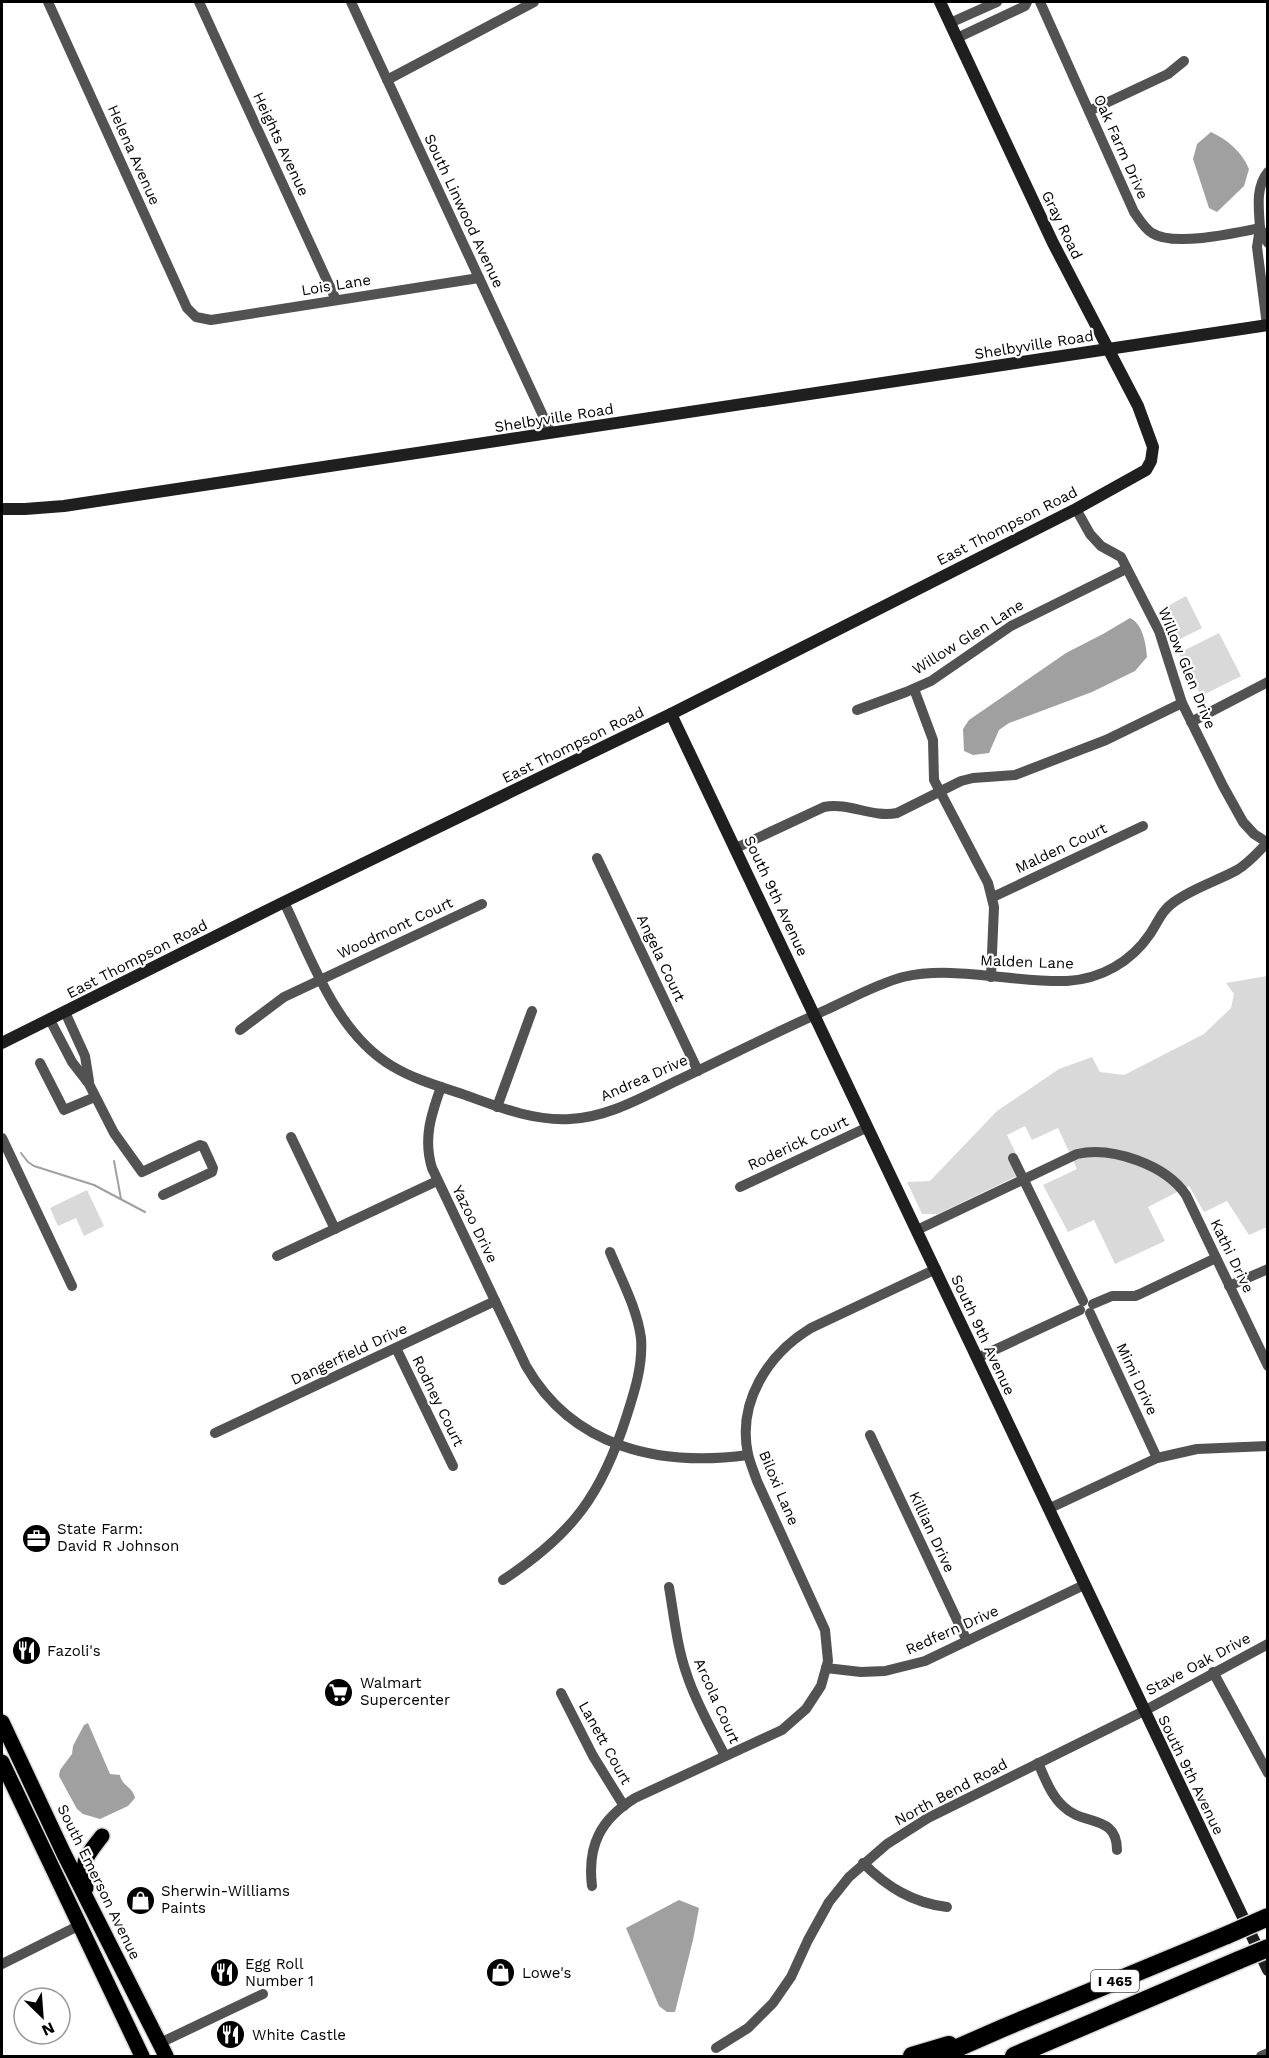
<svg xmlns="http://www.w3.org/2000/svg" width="1269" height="2058" font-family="'Work Sans',sans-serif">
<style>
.green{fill:#d9d9d9}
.water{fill:#a0a0a0}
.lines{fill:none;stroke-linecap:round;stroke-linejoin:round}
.stream{stroke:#a0a0a0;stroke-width:2}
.primary-casing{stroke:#dbdbdb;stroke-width:18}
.highway-casing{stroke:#dbdbdb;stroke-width:21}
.street{stroke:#525252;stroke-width:10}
.secondary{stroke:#1f1f1f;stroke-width:12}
.primary{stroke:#000;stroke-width:15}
.highway{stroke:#000;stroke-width:18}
.highway-bridge-casing{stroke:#dbdbdb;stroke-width:21;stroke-linecap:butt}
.highway-bridge{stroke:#000;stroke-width:18}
.labels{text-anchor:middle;stroke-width:4.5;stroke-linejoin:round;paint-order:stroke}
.shield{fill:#fff;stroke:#4c4c4c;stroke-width:1.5}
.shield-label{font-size:14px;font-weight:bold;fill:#000}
.street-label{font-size:15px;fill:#000;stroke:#fff}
.poi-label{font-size:15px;fill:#000;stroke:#fff;text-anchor:start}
</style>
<rect width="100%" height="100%" fill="#fff"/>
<!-- green -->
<g class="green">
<path d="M1186 596 1202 628 1180 639 1164 608Z"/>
<path d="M1219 633 1241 676 1201 696 1179 653Z"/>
<path d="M1267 976V1227L1249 1235 1227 1201 1204 1212 1189 1186 1148 1207 1165 1241 1115 1264 1094 1220 1068 1232 1043 1185 1077 1169 1058 1128 1032 1140 1025 1126 1007 1135 1025 1172 938 1214H922L907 1182 930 1181 997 1111 1059 1069 1092 1057 1100 1072 1124 1075 1204 1034 1231 1008 1234 994 1226 983Z"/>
<path d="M87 1190 104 1226 84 1236 76 1218 58 1226 50 1208Z"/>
</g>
<!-- water -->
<g class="water">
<path d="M1211 132C1228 140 1242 152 1249 169L1244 186 1217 212 1209 208 1193 159 1197 144Z"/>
<path d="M1130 618C1143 624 1146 644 1147 657L1135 671 1092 692 1009 723 999 730 989 753 973 755 964 751 963 729 969 720 1066 653 1103 634Z"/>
<path d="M88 1723 110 1774 120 1775C121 1785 133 1787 135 1798L128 1806 100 1819 83 1814 77 1809 59 1776 60 1770 72 1754 73 1746 84 1725Z"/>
<path d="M679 1900 699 1908 693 1940 675 2012H667L659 2006 626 1928Z"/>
</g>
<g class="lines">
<!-- stream -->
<g class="stream">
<path d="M21 1153 28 1162 34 1166 94 1185 145 1212"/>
<path d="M114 1161 121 1199"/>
</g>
<defs>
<g id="primary">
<path d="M2 1722 64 1854 166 2056"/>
<path d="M2 1762 142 2056"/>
<path d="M86 1888C81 1860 85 1858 102 1836"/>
</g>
<g id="highway">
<path d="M912 2056 949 2045"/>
<path d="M939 2056 1003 2028 1227 1935"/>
<path d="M1014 2056 1239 1960"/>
</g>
</defs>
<!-- primary casing -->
<use href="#primary" class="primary-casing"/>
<!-- highway casing -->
<use href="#highway" class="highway-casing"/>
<!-- street -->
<g class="street">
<path d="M48 2 187 308 196 317 211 320 479 278"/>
<path d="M199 2 336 300"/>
<path d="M351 2 551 433"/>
<path d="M1040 2 1134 212C1139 219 1145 229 1152 233 1173 247 1236 233 1260 228 1259 209 1255 188 1268 172"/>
<path d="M950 23 997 2"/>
<path d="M957 38 1025 6 1027 2"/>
<path d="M387 80 534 2"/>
<path d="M1089 111 1168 74 1184 61"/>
<path d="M1267 325 1257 247 1260 228 1268 243"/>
<path d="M1076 509 1090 534 1101 546 1121 557 1159 631 1182 703 1223 786 1243 822 1254 834 1268 843"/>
<path d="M914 689 933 740 934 780 988 883 994 907 991 977"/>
<path d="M857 710 906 692 931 681 1011 626 1126 569"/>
<path d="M1191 722 1268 682"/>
<path d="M736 848 824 807C849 802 872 818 897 813L961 781 973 778 1015 775 1106 740 1182 703"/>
<path d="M597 858 698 1071"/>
<path d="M993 897 1143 826"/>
<path d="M284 902C311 958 336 1033 392 1066 415 1080 442 1087 468 1096 501 1108 534 1121 570 1119 608 1117 641 1098 674 1082 725 1058 776 1032 828 1009 852 998 877 984 903 977 954 965 1014 983 1067 981 1101 979 1131 962 1150 934 1158 922 1162 910 1174 902 1193 888 1217 881 1237 870 1249 863 1258 852 1267 843"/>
<path d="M65 1012 85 1056 89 1081"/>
<path d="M50 1020 72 1062 89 1084 114 1133 142 1172 200 1145 203 1146 213 1168 212 1172 163 1195"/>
<path d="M240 1030 284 997 482 904"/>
<path d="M40 1063 64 1110 95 1097"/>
<path d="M441 1087C431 1115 423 1139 432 1168L526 1366C573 1448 660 1467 748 1455"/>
<path d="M497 1107 532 1011"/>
<path d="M291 1137 335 1229"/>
<path d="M2 1138 72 1286"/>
<path d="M1013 1158 1083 1301"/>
<path d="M740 1187 868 1127"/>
<path d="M917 1230 1077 1154C1112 1146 1166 1165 1186 1195L1268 1366"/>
<path d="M277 1256 437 1181"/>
<path d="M1229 1286 1268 1269"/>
<path d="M1093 1304 1112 1296H1135L1140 1294 1216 1258"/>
<path d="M1090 1313 1157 1458"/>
<path d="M396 1348 453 1466"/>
<path d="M977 1358 1080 1310"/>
<path d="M215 1433 495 1301"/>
<path d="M870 1435 967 1641"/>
<path d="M1048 1509 1157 1458 1197 1449 1268 1446"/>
<path d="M503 1580C573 1534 602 1494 627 1415 635 1390 643 1365 641 1338 637 1308 621 1279 610 1252"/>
<path d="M669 1587C674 1616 677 1647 687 1675 696 1703 712 1730 725 1756"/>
<path d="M826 1668 861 1672 885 1671 925 1661 1084 1585"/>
<path d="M1213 1672 1268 1773"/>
<path d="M561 1693 593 1756 624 1806"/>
<path d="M1038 1763C1045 1778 1051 1796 1064 1807 1083 1826 1117 1814 1117 1850"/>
<path d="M863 1863C887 1887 913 1903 947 1907"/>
<path d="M592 1886C587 1845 601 1819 635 1798L782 1730 806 1709 821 1686 828 1661 825 1630 757 1481C754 1472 750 1463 748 1454 737 1402 768 1354 811 1328L936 1269"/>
<path d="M2 1964 80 1925"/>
<path d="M160 2043 263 1994"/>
<path d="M716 2048 748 2028 773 2003 791 1977 808 1940 829 1902 849 1877 887 1844 928 1818 1144 1711 1268 1644"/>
<path d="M1261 2056 1268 2053"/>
</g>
<!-- secondary -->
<g class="secondary">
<path d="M2 509H25L64 506 1268 325"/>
<path d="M671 714 1268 1970"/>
<path d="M2 1043 284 902 671 714 1076 509 1146 470 1151 461 1153 447 1138 406 1053 243 940 2"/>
</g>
<!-- primary -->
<use href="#primary" class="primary"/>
<!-- highway -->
<use href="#highway" class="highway"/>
<defs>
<g id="highway-bridge">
<path d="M1227 1935 1268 1917"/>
<path d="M1239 1960 1268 1948"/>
</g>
</defs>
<!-- highway-bridge casing -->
<use href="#highway-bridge" class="highway-bridge-casing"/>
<!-- highway-bridge -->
<use href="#highway-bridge" class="highway-bridge"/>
</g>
<!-- icons -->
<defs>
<symbol id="office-disc" viewBox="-11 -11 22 22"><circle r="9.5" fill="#000" stroke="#fff"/><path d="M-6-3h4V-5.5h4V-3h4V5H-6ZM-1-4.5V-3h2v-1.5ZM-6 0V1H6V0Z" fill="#fff"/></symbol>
<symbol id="restaurant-disc" viewBox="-11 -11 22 22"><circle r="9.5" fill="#000" stroke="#fff"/><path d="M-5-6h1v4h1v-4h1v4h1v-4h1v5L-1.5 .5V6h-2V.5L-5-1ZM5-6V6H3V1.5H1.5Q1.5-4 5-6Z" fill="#fff"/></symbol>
<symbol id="supermarket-disc" viewBox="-11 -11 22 22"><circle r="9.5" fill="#000" stroke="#fff"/><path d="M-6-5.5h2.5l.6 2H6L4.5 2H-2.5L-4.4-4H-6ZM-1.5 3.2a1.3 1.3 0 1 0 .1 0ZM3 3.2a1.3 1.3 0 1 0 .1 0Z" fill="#fff"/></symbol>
<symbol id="shop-disc" viewBox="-11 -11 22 22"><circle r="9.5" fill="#000" stroke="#fff"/><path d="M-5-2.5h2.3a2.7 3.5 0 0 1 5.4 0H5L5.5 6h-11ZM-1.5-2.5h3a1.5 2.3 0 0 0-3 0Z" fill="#fff"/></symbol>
</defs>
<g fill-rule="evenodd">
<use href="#office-disc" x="20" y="1522" width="33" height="33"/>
<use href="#restaurant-disc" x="10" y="1634" width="33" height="33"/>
<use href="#supermarket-disc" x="322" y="1676" width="33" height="33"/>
<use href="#shop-disc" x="124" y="1884" width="33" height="33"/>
<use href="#restaurant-disc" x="208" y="1956" width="33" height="33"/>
<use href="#shop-disc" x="484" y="1956" width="33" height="33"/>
<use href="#restaurant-disc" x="214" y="2018" width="33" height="33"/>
</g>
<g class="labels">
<!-- shield labels -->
<rect class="shield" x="1091" y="1970" width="48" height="22" rx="4.5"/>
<g class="shield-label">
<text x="1115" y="1986">I 465</text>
</g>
<!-- street labels -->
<g class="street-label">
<text transform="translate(281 144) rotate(65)" y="5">Heights Avenue</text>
<text transform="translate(1121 147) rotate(66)" y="5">Oak Farm Drive</text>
<text transform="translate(134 155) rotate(66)" y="5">Helena Avenue</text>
<text transform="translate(464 211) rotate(65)" y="5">South Linwood Avenue</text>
<text transform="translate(1062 225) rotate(64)" y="5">Gray Road</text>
<text transform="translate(336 285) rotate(-9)" y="5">Lois Lane</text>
<text transform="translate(1034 345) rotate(-9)" y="5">Shelbyville Road</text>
<text transform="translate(554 418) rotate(-9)" y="5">Shelbyville Road</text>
<text transform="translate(1007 526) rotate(-27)" y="5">East Thompson Road</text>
<text transform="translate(968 637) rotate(-32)" y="5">Willow Glen Lane</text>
<text transform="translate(1187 668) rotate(68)" y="5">Willow Glen Drive</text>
<text transform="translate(573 745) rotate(-26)" y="5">East Thompson Road</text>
<text transform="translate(1061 848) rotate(-25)" y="5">Malden Court</text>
<text transform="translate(776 896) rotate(65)" y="5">South 9th Avenue</text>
<text transform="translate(395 928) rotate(-25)" y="5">Woodmont Court</text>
<text transform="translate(661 958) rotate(65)" y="5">Angela Court</text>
<text transform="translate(137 959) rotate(-27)" y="5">East Thompson Road</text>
<text transform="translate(1027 962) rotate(2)" y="5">Malden Lane</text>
<text transform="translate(644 1078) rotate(-24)" y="5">Andrea Drive</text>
<text transform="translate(798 1143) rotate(-25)" y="5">Roderick Court</text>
<text transform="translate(475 1224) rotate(64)" y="5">Yazoo Drive</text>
<text transform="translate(1232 1256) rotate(64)" y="5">Kathi Drive</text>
<text transform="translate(983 1335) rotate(65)" y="5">South 9th Avenue</text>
<text transform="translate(349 1354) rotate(-25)" y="5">Dangerfield Drive</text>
<text transform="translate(1137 1379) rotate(65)" y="5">Mimi Drive</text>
<text transform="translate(438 1401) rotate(64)" y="5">Rodney Court</text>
<text transform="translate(779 1488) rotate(67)" y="5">Biloxi Lane</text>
<text transform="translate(932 1532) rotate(65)" y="5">Killian Drive</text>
<text transform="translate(952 1630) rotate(-24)" y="5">Redfern Drive</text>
<text transform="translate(1198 1664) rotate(-28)" y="5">Stave Oak Drive</text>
<text transform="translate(717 1701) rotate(66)" y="5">Arcola Court</text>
<text transform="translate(605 1743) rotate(61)" y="5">Lanett Court</text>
<text transform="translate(1191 1775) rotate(64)" y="5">South 9th Avenue</text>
<text transform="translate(951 1792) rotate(-28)" y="5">North Bend Road</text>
<text transform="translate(99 1882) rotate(64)" y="5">South Emerson Avenue</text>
</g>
<!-- poi labels -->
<g class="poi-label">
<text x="57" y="1534">State Farm:<tspan x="57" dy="17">David R Johnson</tspan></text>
<text x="47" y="1656">Fazoli's</text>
<text x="360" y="1688">Walmart<tspan x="360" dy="17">Supercenter</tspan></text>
<text x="161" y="1896">Sherwin-Williams<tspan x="161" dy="17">Paints</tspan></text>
<text x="245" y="1969">Egg Roll<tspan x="245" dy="17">Number 1</tspan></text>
<text x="522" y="1978">Lowe's</text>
<text x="252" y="2040">White Castle</text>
</g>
</g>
<!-- border -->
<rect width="1269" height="2058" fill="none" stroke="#000000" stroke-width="6"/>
<!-- north arrow -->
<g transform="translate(42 2016) rotate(155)"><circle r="28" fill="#ffffff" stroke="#999999" stroke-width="1.5"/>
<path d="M0-4.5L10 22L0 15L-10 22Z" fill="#000000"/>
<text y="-9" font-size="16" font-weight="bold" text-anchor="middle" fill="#000000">N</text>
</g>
</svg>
